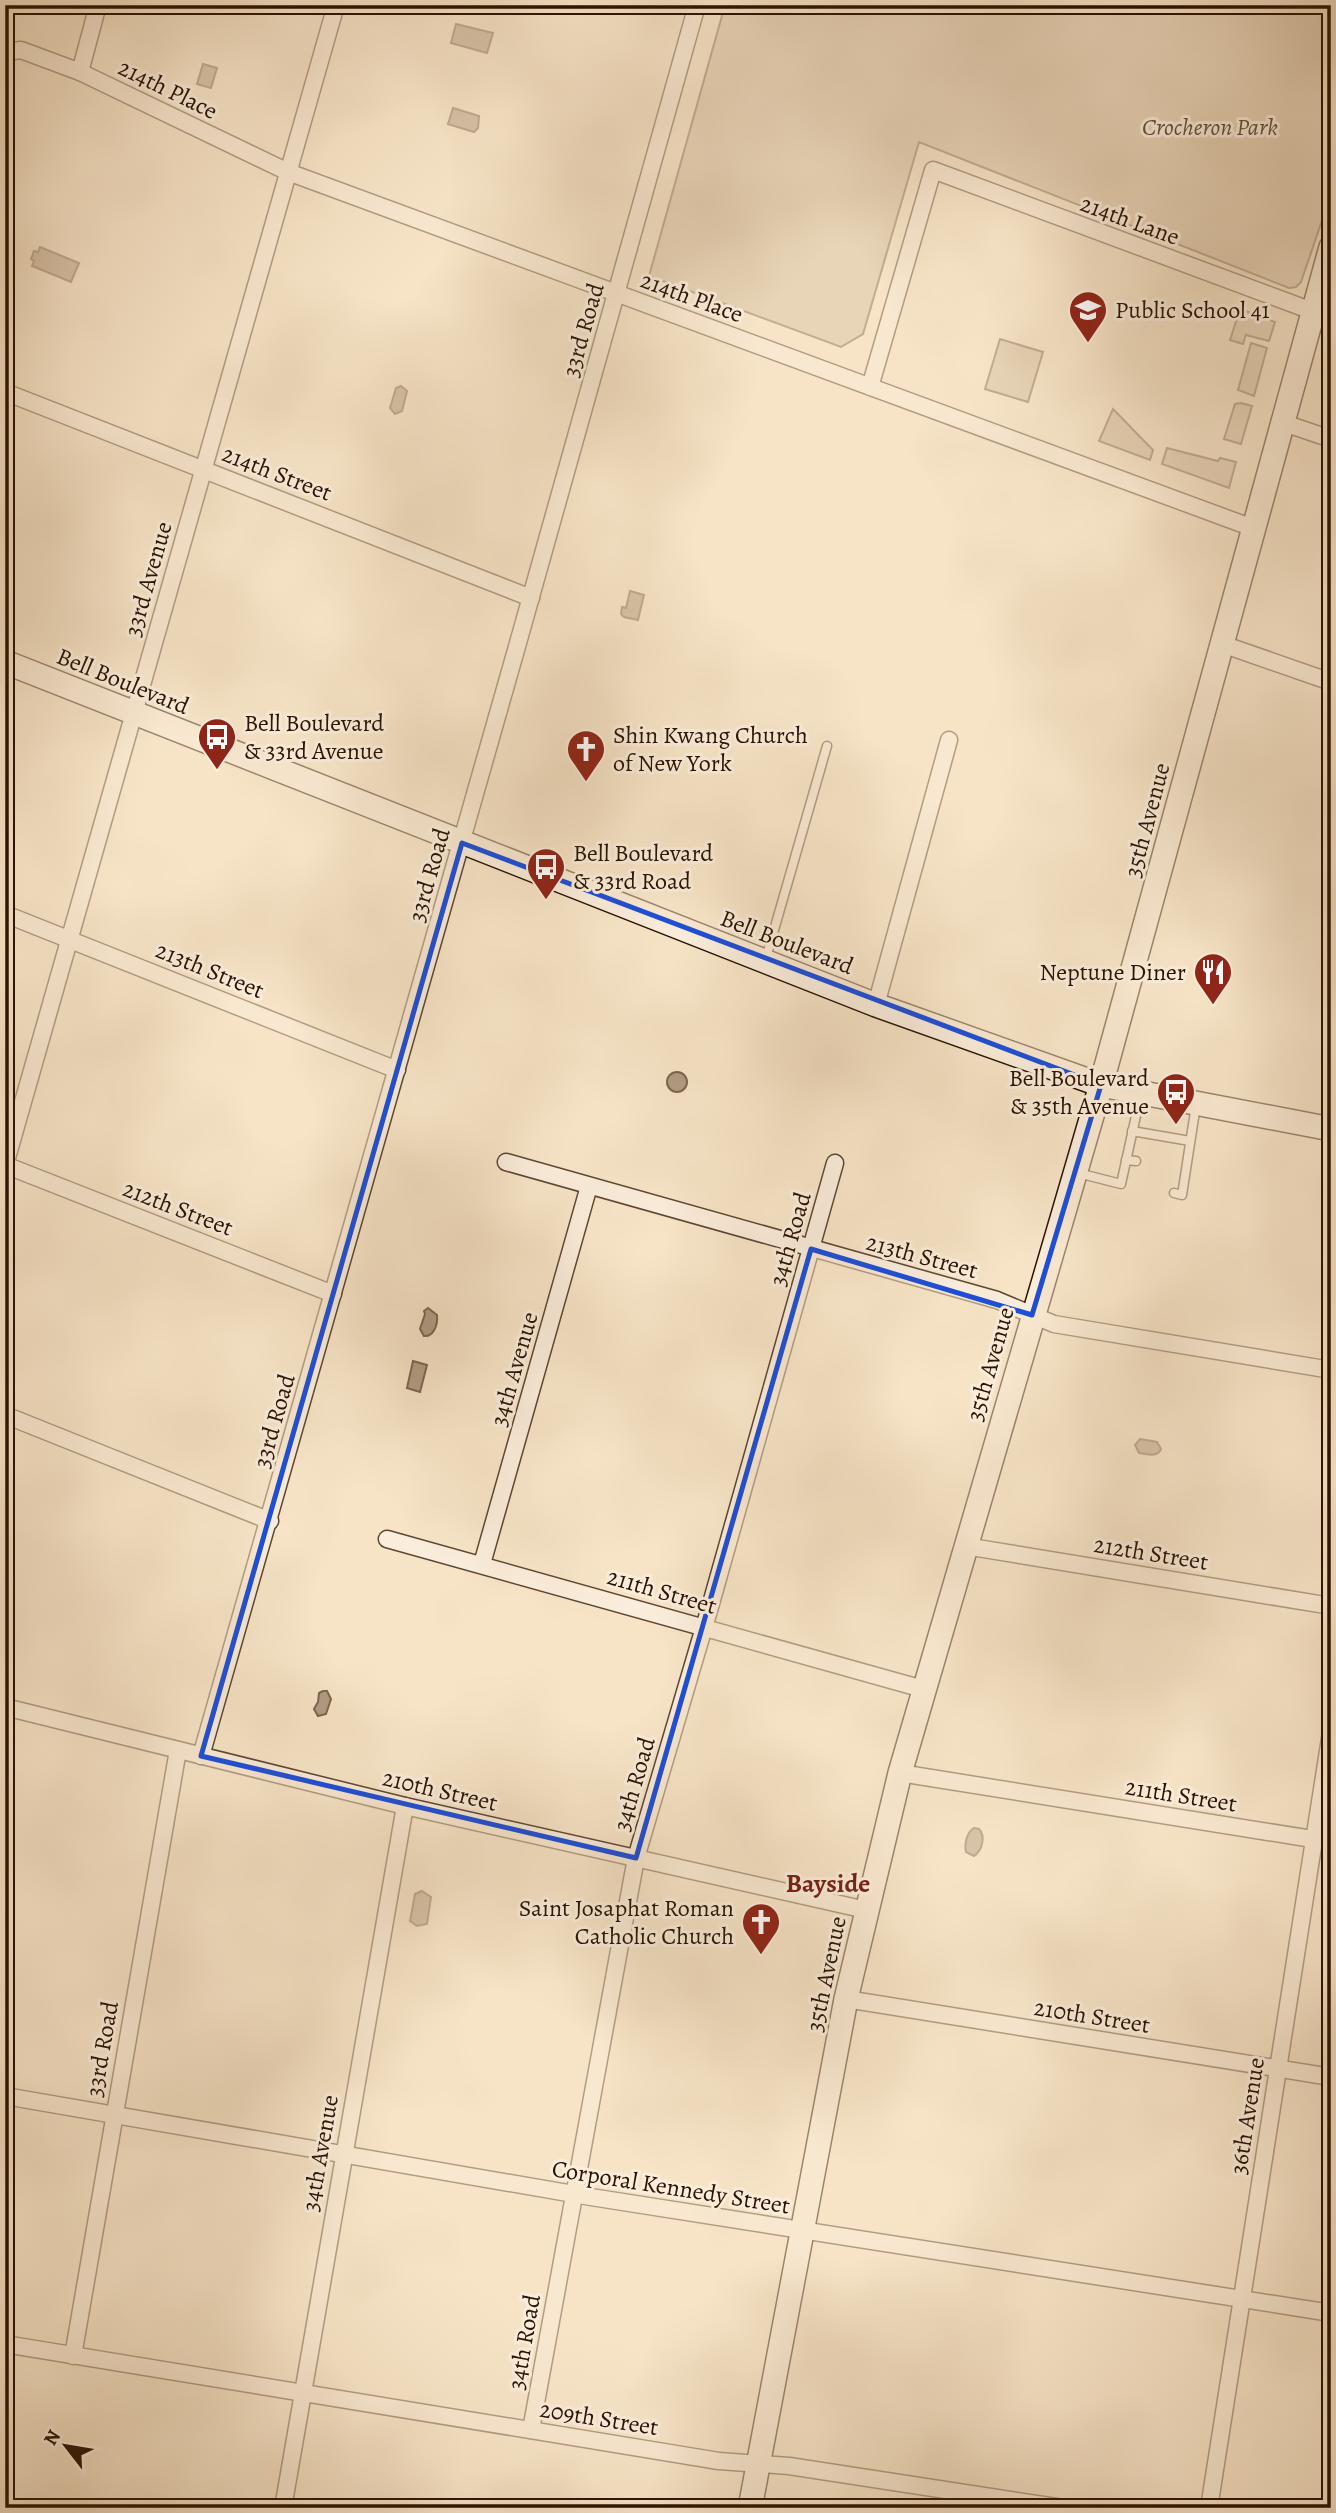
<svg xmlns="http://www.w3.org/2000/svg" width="1336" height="2513" font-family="Alegreya,serif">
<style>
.green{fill:#d4c0a5;stroke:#806953;stroke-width:2}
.water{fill:#b29d84;stroke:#7c6550;stroke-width:2}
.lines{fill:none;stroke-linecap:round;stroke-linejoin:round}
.lane-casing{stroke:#5e4632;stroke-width:11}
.street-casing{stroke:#5e4632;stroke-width:19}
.secondary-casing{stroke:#2b1201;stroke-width:26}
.lane{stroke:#faeddb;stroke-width:8}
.street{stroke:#faeddb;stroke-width:16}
.secondary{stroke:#faeddb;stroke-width:23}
.marked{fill:none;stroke:#1d4ed8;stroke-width:5;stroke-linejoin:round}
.labels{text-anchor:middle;stroke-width:6;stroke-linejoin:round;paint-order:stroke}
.street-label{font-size:24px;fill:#2b1201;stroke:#faeddb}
.park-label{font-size:24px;font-style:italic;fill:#664f3a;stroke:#faeddb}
.poi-label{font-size:24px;fill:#2b1201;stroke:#faeddb;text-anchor:start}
.neighbourhood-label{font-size:26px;font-weight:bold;fill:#7a1f14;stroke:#faeddb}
</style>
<rect width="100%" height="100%" fill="#f7e4c7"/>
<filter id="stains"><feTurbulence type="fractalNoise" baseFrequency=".00286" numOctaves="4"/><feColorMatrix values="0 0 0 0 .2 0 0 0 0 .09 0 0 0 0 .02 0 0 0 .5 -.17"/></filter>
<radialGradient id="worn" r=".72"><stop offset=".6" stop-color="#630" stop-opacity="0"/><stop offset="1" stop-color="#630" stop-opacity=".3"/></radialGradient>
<!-- green -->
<g class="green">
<path d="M725 5H1331V194L1301 282 1296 287 1289 288 919 142 863 334 841 347 649 276Z"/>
<path d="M1240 309 1275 322 1269 341 1246 335 1243 344 1230 340Z"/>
<path d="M1000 339 1043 352 1028 402 985 389Z"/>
<path d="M1251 343 1267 348 1254 396 1238 390Z"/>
<path d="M1241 403 1252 406 1241 444 1224 439 1235 404Z"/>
<path d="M1113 409 1153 450 1150 460 1099 441Z"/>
<path d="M1167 448 1218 461 1220 458 1236 462 1229 488 1162 464Z"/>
</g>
<!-- water -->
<g class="water">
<path d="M456 24 493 33 487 53 451 43Z"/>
<path d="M203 64 217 68 211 88 197 84Z"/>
<path d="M453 108 479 116 478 128 474 132 448 124Z"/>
<path d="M40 247 79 263 71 282 32 266 34 261 31 259 34 251 38 252Z"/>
<path d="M401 386 407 391 402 411 395 414 390 408 396 388Z"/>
<path d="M630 591 644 595 638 620 624 617 621 614 622 607 626 608Z"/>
<circle cx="677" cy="1082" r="10"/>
<path d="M428 1308 437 1315C438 1324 434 1337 424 1336L420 1329 425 1314 424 1311Z"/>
<path d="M413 1361 427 1365 420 1392 407 1388Z"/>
<path d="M1140 1439 1157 1442 1161 1449C1157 1458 1147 1454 1139 1453L1135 1445Z"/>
<path d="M323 1691H327L331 1699 326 1714 318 1716 314 1709 318 1702 319 1693Z"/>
<path d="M974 1828 979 1829C986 1836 982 1851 974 1856L966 1852C964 1844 967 1832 974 1828Z"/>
<path d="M422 1891 431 1897 427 1924 417 1926 410 1921 415 1894Z"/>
</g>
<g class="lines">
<defs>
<g id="lane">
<path d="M766 958 827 746"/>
<path d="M1132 1131 1190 1141"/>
<path d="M1126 1160 1136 1161"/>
<path d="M1078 1173 1121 1184 1141 1093"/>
<path d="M1174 1193 1182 1195 1196 1105"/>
</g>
<g id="street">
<path d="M5 52 21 50 80 72 288 172 1253 528"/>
<path d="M80 72 98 5"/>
<path d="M870 387 933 170 1312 311"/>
<path d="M5 392 531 598"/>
<path d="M1281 422 1331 439"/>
<path d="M1222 644 1331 682"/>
<path d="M5 914 397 1070"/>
<path d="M876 1005 949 740"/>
<path d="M506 1162 997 1300 1054 1324 1331 1370"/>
<path d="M5 1165 336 5"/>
<path d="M5 1165 333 1294"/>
<path d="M5 1415 270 1521"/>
<path d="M387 1539 923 1689"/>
<path d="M965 1546 1331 1606"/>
<path d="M482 1564 589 1186"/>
<path d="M5 1707 405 1806 866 1910"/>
<path d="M201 1756 518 643 697 5"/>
<path d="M900 1773 1331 1842"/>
<path d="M846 1999 1331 2077"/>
<path d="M5 2096 591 2197 1331 2313"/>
<path d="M5 2344 719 2461 789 2466 1063 2508"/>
<path d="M73 2356 178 1750"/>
<path d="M531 2430 636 1858 710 1607 835 1163"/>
<path d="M283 2508 405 1806"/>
<path d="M1209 2508 1331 1732"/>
</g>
<g id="secondary">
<path d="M5 662 876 1005 1101 1085 1331 1129"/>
<path d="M750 2508 846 1999 900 1773 1101 1085 1331 247"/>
</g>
</defs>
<!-- lane casing -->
<use href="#lane" class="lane-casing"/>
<!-- street casing -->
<use href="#street" class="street-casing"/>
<!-- secondary casing -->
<use href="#secondary" class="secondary-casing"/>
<!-- lane -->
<use href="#lane" class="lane"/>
<!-- street -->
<use href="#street" class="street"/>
<!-- secondary -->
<use href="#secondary" class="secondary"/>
</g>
<!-- marked area -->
<path d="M0 0H1336V2513H0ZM462 843 1101 1085 1032 1315 811 1249 636 1858 201 1756Z" fill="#f7e4c7" fill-opacity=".55" fill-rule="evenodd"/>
<path class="marked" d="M462 843 1101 1085 1032 1315 811 1249 636 1858 201 1756Z"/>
<!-- icons -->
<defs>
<symbol id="school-pin" viewBox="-11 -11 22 30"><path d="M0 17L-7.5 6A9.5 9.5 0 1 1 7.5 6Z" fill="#8f2418" stroke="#faeddb"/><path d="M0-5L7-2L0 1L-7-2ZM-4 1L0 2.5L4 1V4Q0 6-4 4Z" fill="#fff"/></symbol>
<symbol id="bus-pin" viewBox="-11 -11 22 30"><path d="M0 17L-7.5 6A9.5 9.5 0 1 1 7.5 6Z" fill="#8f2418" stroke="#faeddb"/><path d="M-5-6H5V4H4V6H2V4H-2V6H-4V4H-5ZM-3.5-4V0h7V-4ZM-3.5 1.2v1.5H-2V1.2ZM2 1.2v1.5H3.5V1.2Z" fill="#fff"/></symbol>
<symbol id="church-pin" viewBox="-11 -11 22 30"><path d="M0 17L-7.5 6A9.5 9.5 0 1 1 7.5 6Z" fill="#8f2418" stroke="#faeddb"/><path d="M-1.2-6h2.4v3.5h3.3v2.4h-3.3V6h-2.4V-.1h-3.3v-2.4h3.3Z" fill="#fff"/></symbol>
<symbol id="restaurant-pin" viewBox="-11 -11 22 30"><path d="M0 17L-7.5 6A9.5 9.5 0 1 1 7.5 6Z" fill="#8f2418" stroke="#faeddb"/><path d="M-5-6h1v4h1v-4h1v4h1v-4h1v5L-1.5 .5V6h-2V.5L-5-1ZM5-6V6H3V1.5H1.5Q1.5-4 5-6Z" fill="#fff"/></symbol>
</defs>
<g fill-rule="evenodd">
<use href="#school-pin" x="1066" y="288" width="44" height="60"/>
<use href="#bus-pin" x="195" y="715" width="44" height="60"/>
<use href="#church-pin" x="564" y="727" width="44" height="60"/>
<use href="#bus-pin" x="524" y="845" width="44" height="60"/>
<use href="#restaurant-pin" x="1191" y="950" width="44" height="60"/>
<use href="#bus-pin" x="1154" y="1070" width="44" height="60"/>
<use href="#church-pin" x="739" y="1900" width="44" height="60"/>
</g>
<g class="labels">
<!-- street labels -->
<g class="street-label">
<text transform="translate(168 89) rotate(26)" y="8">214th Place</text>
<text transform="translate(1130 220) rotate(20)" y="8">214th Lane</text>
<text transform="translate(692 297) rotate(20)" y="8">214th Place</text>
<text transform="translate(583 330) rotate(-74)" y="8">33rd Road</text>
<text transform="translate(277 473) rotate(21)" y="8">214th Street</text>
<text transform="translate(148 579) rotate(-74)" y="8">33rd Avenue</text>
<text transform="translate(123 681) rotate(22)" y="8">Bell Boulevard</text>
<text transform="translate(1147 820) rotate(-75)" y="8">35th Avenue</text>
<text transform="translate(429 875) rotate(-74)" y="8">33rd Road</text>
<text transform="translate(787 942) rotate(21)" y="8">Bell Boulevard</text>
<text transform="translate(210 970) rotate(22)" y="8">213th Street</text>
<text transform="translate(178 1208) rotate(21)" y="8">212th Street</text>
<text transform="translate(790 1239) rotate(-74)" y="8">34th Road</text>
<text transform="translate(922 1256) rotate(15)" y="8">213th Street</text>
<text transform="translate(990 1364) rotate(-74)" y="8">35th Avenue</text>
<text transform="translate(514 1369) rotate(-74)" y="8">34th Avenue</text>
<text transform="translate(274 1421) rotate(-74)" y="8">33rd Road</text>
<text transform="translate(1151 1553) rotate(9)" y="8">212th Street</text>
<text transform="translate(662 1591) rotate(16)" y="8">211th Street</text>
<text transform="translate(634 1784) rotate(-74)" y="8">34th Road</text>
<text transform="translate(440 1790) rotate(13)" y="8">210th Street</text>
<text transform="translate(1181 1795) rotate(9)" y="8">211th Street</text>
<text transform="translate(826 1974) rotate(-78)" y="8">35th Avenue</text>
<text transform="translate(1092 2016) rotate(9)" y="8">210th Street</text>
<text transform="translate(102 2049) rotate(-80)" y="8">33rd Road</text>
<text transform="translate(1247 2116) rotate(-81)" y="8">36th Avenue</text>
<text transform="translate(320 2153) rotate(-80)" y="8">34th Avenue</text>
<text transform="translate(671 2187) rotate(9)" y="8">Corporal Kennedy Street</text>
<text transform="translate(524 2342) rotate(-80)" y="8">34th Road</text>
<text transform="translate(599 2418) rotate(9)" y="8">209th Street</text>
</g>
<!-- park labels -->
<g class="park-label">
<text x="1210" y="135">Crocheron Park</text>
</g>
<!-- poi labels -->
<g class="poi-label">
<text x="1115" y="318">Public School 41</text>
<text x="244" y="731">Bell Boulevard<tspan x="244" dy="28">&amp; 33rd Avenue</tspan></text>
<text x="613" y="743">Shin Kwang Church<tspan x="613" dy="28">of New York</tspan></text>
<text x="573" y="861">Bell Boulevard<tspan x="573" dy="28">&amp; 33rd Road</tspan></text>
<text x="1186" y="980" text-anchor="end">Neptune Diner</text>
<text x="1149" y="1086" text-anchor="end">Bell Boulevard<tspan x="1149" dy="28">&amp; 35th Avenue</tspan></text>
<text x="734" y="1916" text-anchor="end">Saint Josaphat Roman<tspan x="734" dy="28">Catholic Church</tspan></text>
</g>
<!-- neighbourhood labels -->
<g class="neighbourhood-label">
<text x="828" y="1892">Bayside</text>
</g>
</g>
<!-- margin -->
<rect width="1336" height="2513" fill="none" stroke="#f7e4c7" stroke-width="28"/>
<rect x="7" y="7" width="1322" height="2499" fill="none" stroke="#2b1201" stroke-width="3.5"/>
<rect x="14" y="14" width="1308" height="2485" fill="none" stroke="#2b1201" stroke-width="2"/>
<!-- north arrow -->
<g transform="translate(66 2446) rotate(301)" stroke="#faeddb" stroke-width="5" paint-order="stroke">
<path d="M0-5L12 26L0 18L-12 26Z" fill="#2b1201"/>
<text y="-10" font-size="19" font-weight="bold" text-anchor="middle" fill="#2b1201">N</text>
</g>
<rect width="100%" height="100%" filter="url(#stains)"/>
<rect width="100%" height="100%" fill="url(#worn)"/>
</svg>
